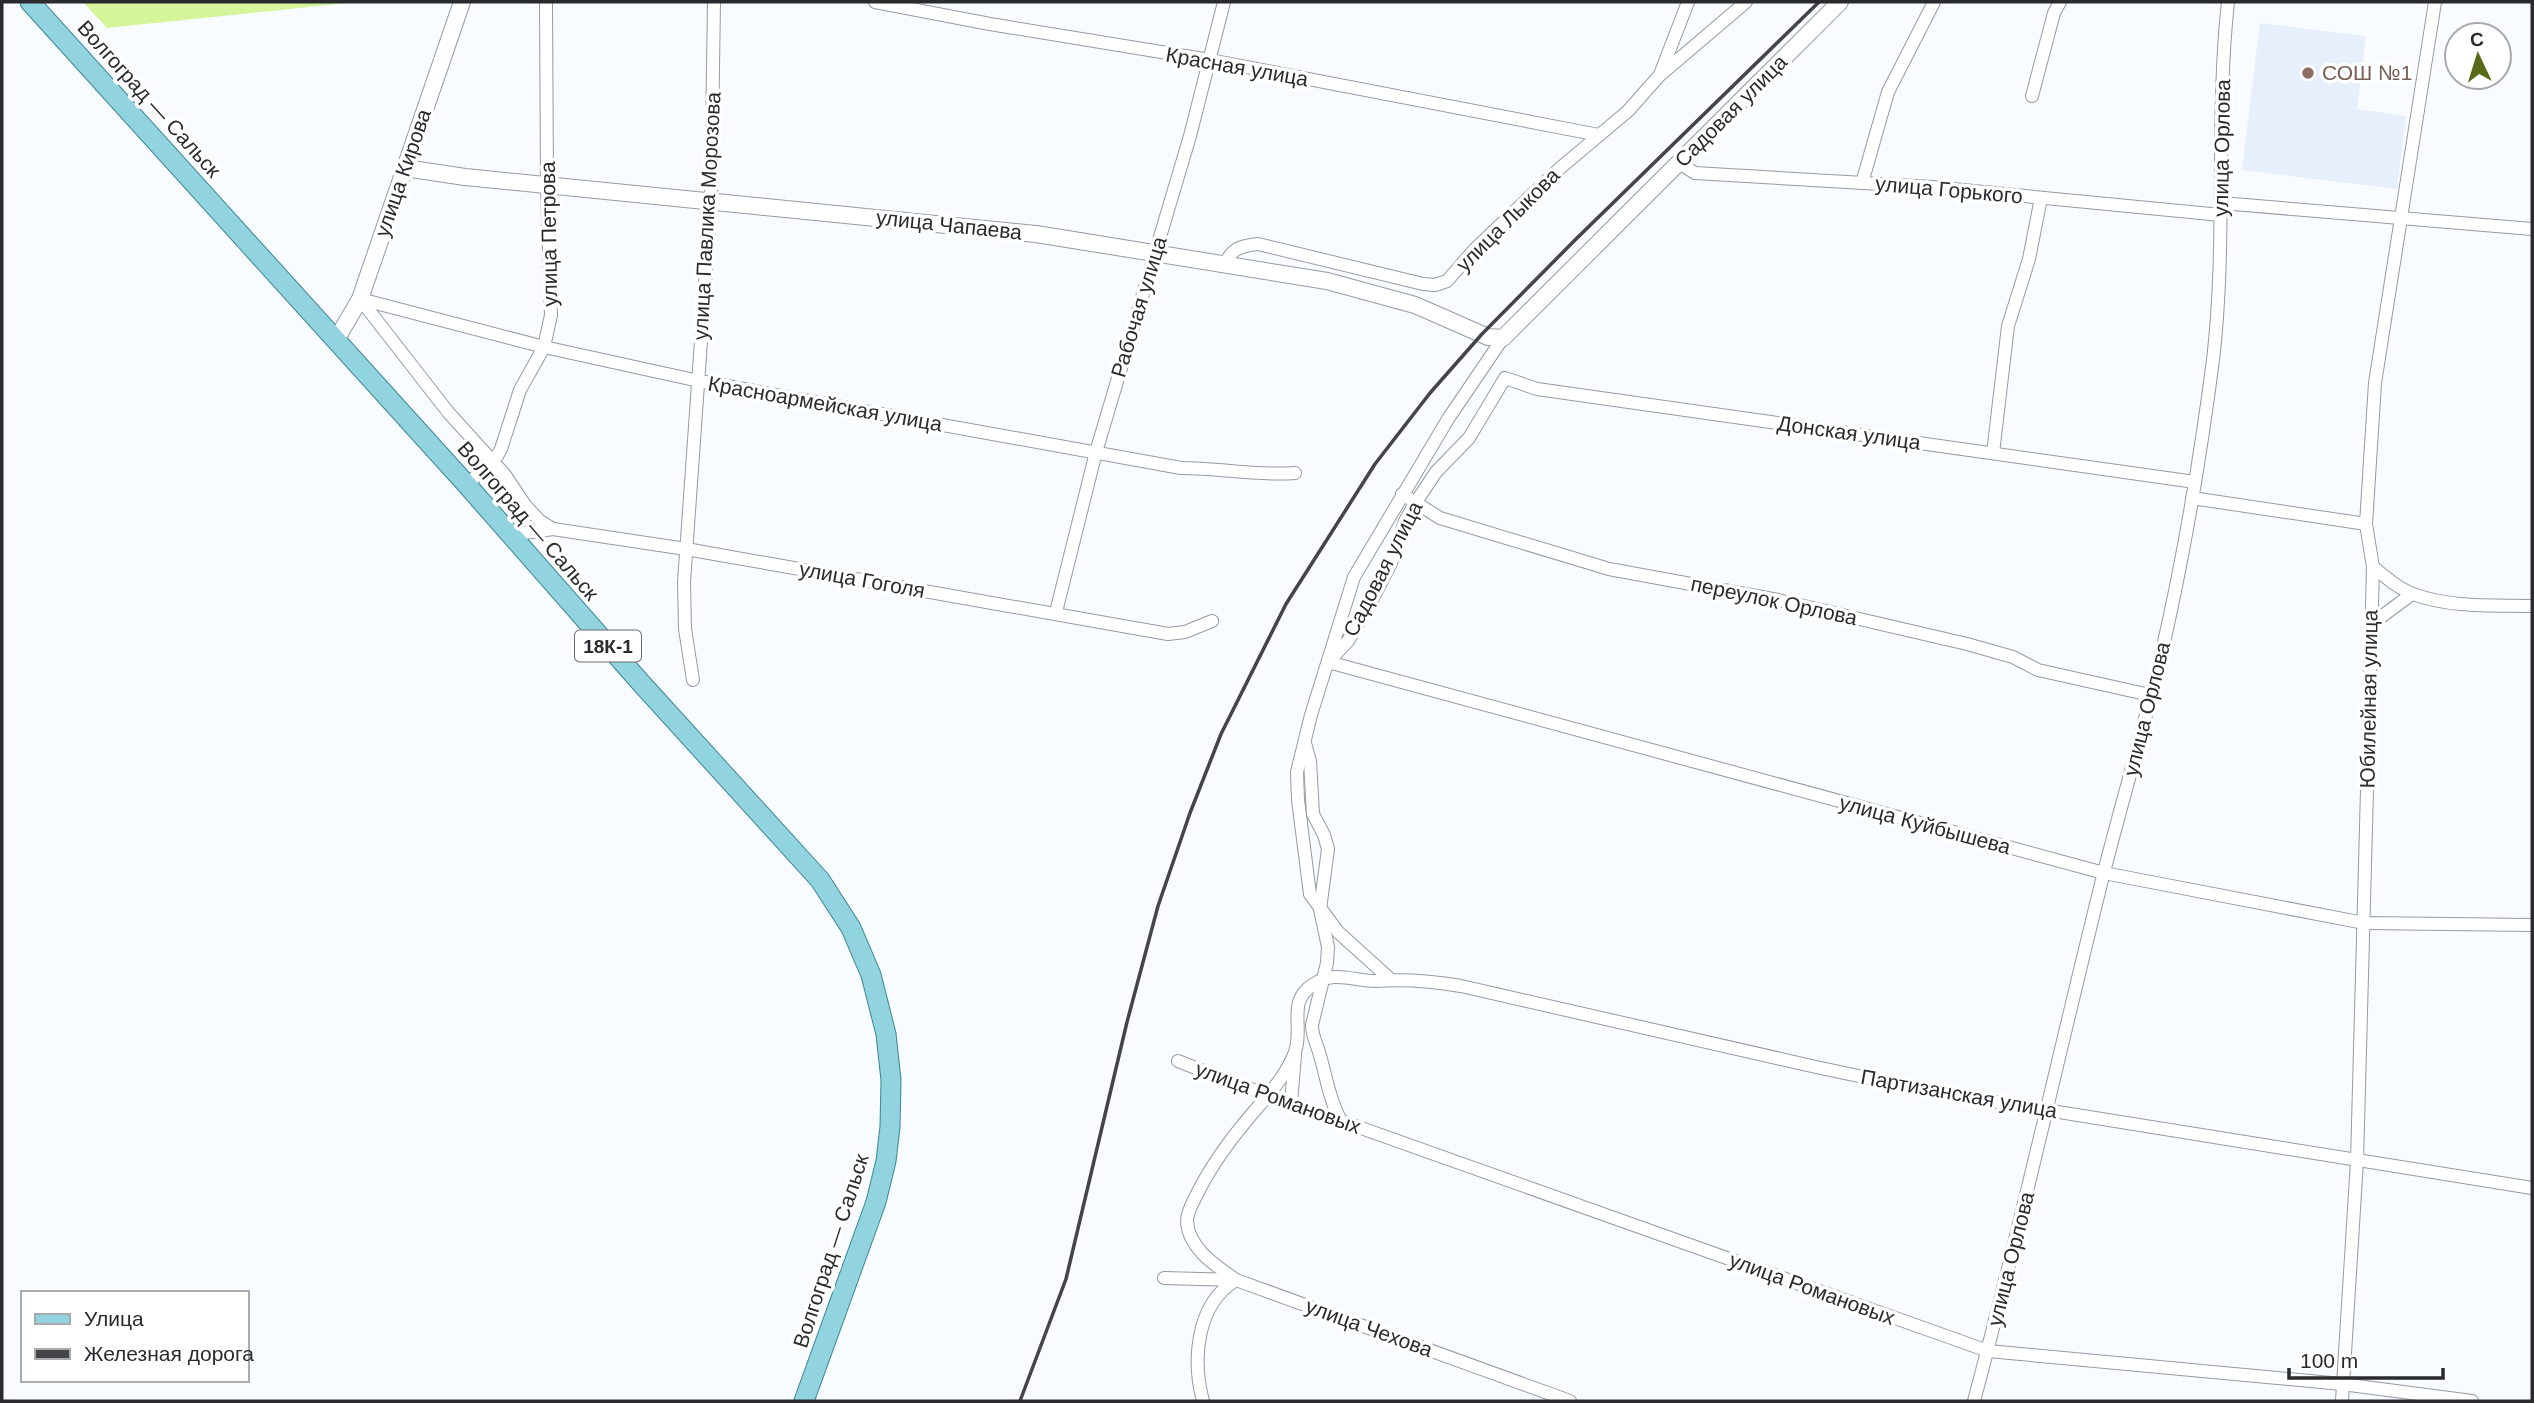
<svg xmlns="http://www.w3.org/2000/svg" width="2534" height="1403" font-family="Helvetica,sans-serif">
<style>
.built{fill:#e7effc}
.green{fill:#d4f599}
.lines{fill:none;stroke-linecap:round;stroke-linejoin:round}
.minor-casing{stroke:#959ba4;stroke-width:14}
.tertiary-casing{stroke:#959ba4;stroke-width:18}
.primary-casing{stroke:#3d8693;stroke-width:21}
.minor{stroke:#fff;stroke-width:12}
.tertiary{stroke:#fff;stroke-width:16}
.primary{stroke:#91d4df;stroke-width:19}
.rail{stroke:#434549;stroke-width:3.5}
.education-dot{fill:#8d6e63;stroke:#fff;stroke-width:2.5}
.labels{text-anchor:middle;stroke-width:7;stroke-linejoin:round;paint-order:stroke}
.shield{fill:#fff;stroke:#696b6d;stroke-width:2}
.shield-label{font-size:19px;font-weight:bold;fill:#292b2f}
.street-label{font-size:21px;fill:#292b2f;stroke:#fff}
.education-label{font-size:21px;fill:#785e54;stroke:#fff;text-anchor:start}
</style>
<rect width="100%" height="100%" fill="#f8fbff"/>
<!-- built -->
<path class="built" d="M2260 23 2366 36 2357 109 2406 116 2397 189 2242 170Z"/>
<!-- green -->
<path class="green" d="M83 2H356L107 28Z"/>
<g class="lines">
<defs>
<g id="minor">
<path d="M875 2 990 24 1210 60 1599 135"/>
<path d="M1661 72 1688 2"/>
<path d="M2032 96 2054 13 2060 2"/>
<path d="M1679 163 1695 173 1932 187 2221 215"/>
<path d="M1862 183 1888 92 1934 2"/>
<path d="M2221 203 2532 229"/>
<path d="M1225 264C1232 248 1241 246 1258 244L1423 284 1435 285 1447 281 1475 249 1559 169 1628 111 1659 76 1746 2"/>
<path d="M360 299 544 347 699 381 1181 468C1220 468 1257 476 1295 473"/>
<path d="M360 299 448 412 505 475 525 505 540 521 553 529"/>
<path d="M1993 453 2008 326 2029 259 2041 198"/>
<path d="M467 485 497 456 501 449 520 390 544 347 551 315 547 185 546 2"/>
<path d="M1402 494 1440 518 1609 569 1778 600 1967 644 2013 657 2038 670 2150 695"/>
<path d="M2192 498 2366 524"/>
<path d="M510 535 553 529 686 549 1168 634 1185 632 1212 621"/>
<path d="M2373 567C2385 577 2398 588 2413 594 2451 608 2493 605 2532 606"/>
<path d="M1056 612 1096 452 1190 136 1224 2"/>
<path d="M2370 625 2412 594"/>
<path d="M1328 662 2104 873 2364 923 2532 925"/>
<path d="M1328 662 1348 641 1374 596 1391 563 1405 521 1416 502 1436 472 1469 438 1505 378 1537 389 2195 482"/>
<path d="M693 680 685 629 684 582 711 200 714 2"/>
<path d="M1305 743 1310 761 1313 814 1324 835 1328 849 1320 909 1328 947 1327 963 1312 1025C1312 1036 1316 1042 1319 1052 1326 1075 1329 1099 1341 1121"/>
<path d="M1390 979 1338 932 1310 894 1298 800 1297 772 1311 715 1354 577 1448 419 1503 338"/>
<path d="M1178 1061 1226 1080 1988 1351 2342 1384 2472 1401"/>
<path d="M1291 1103 1295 1055"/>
<path d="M1164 1278 1236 1280 1570 1401"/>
<path d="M1203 1401C1192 1360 1196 1304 1236 1280 1216 1266 1188 1248 1187 1221 1187 1212 1192 1204 1196 1196 1209 1169 1227 1144 1246 1121 1264 1099 1285 1079 1295 1052 1304 1027 1286 1001 1314 984 1336 970 1353 981 1376 981 1405 979 1432 981 1461 986L1816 1067 1934 1092 2532 1188"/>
<path d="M1974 1401C2021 1226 2060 1048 2104 872 2126 786 2152 701 2170 615 2188 531 2202 445 2213 360 2227 241 2215 120 2228 2"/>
<path d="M2342 1401 2357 1161 2373 567 2366 524 2375 383 2435 2"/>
</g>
<g id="tertiary">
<path d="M405 168 465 177 1036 234 1327 281 1415 305 1488 337 1503 338 1840 2"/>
<path d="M336 340 360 299 462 2"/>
</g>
<path id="primary" d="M30 2 467 485 641 683 820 880 851 928 871 975 886 1034 891 1080 890 1127 886 1161 876 1202 804 1401"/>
</defs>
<!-- minor casing -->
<use href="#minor" class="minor-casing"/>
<!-- tertiary casing -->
<use href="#tertiary" class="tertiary-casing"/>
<!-- primary casing -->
<use href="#primary" class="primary-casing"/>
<!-- minor -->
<use href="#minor" class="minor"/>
<!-- tertiary -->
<use href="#tertiary" class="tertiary"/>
<!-- primary -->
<use href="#primary" class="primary"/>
<!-- rail -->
<path class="rail" d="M1020 1401 1066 1279 1127 1022 1158 906 1190 813 1221 734 1286 604 1375 464 1430 393 1482 334 1575 240 1819 2"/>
</g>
<!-- markers -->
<circle class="education-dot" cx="2308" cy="73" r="7"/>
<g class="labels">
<!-- shield labels -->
<rect class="shield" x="575" y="630.5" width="66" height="31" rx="5"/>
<g class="shield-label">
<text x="608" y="653">18К-1</text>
</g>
<!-- street labels -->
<g class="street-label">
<text transform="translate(1237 67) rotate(10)" y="7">Красная улица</text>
<text transform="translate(149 99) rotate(48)" y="7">Волгоград — Сальск</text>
<text transform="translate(1731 111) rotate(-45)" y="7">Садовая улица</text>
<text transform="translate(2222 148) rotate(-89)" y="7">улица Орлова</text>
<text transform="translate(403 173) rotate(-71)" y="7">улица Кирова</text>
<text transform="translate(1949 190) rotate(5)" y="7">улица Горького</text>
<text transform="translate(707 216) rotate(-87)" y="7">улица Павлика Морозова</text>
<text transform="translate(1508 220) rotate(-45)" y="7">улица Лыкова</text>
<text transform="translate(949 225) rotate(6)" y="7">улица Чапаева</text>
<text transform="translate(549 234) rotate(-91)" y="7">улица Петрова</text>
<text transform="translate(1139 307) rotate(-73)" y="7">Рабочая улица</text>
<text transform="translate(825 404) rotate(10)" y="7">Красноармейская улица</text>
<text transform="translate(1849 433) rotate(8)" y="7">Донская улица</text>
<text transform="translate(528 521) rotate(49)" y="7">Волгоград — Сальск</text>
<text transform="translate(1383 569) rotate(-63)" y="7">Садовая улица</text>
<text transform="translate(862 580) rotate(10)" y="7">улица Гоголя</text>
<text transform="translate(1774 601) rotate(12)" y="7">переулок Орлова</text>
<text transform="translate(2369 699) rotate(-89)" y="7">Юбилейная улица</text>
<text transform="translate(2147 709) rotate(-76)" y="7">улица Орлова</text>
<text transform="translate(1925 825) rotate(15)" y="7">улица Куйбышева</text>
<text transform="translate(1959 1094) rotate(10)" y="7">Партизанская улица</text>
<text transform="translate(1278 1098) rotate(20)" y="7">улица Романовых</text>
<text transform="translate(831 1251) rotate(-72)" y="7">Волгоград — Сальск</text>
<text transform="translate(2011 1259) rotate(-76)" y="7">улица Орлова</text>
<text transform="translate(1812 1289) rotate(20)" y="7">улица Романовых</text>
<text transform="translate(1369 1328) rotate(20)" y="7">улица Чехова</text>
</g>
<!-- education labels -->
<g class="education-label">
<text x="2322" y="80">СОШ №1</text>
</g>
</g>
<!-- border -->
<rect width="2534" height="1403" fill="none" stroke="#292b2f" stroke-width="7"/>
<!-- legend -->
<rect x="21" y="1291" width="228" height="91" fill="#ffffff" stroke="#a9aaac" stroke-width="2"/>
<rect x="35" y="1314" width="35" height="10" fill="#91d4df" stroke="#a9aaac" stroke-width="2"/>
<text x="84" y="1326" font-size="21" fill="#292b2f">Улица</text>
<rect x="35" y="1349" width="35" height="10" fill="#434549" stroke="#a9aaac" stroke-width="2"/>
<text x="84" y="1361" font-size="21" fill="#292b2f">Железная дорога</text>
<!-- north arrow -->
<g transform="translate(2478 56) rotate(356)"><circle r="33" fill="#ffffff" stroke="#a9aaac" stroke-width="2"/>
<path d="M0-5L12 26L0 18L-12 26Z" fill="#566a17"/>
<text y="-10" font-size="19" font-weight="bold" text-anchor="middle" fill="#292b2f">С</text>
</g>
<!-- scale -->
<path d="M2289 1368v10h154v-10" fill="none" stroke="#292b2f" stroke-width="3.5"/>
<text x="2300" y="1368" font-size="21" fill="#292b2f" stroke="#ffffff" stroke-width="5" paint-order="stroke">100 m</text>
</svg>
